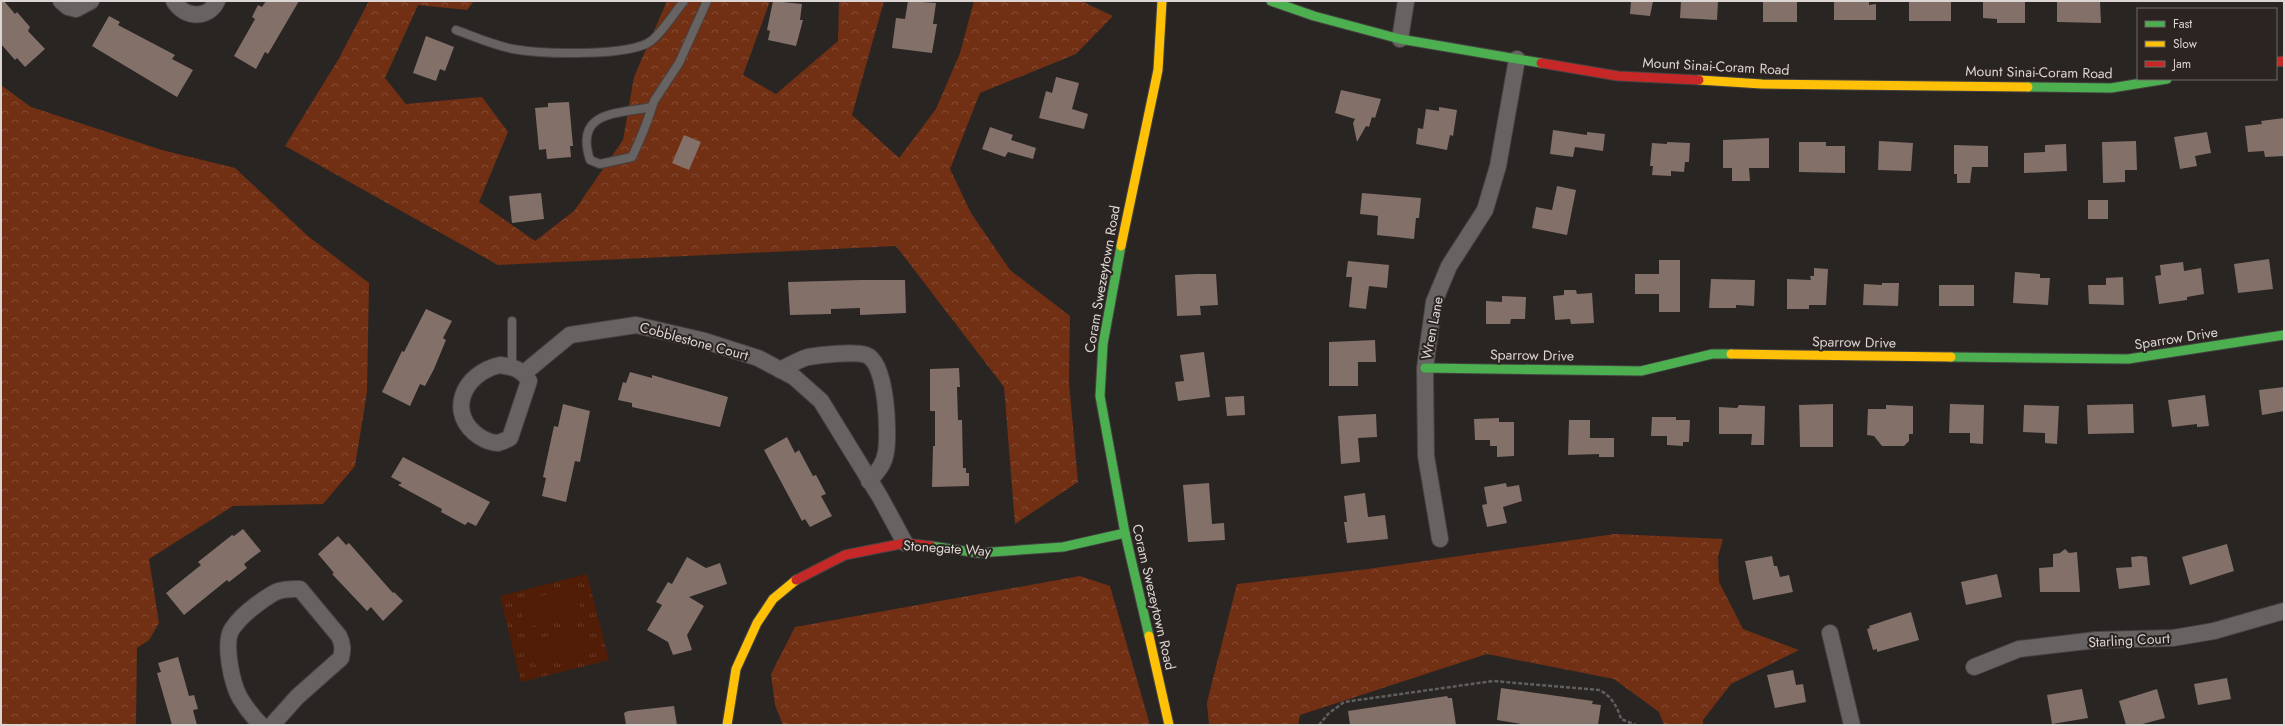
<svg xmlns="http://www.w3.org/2000/svg" width="2285" height="726" font-family="Jost,sans-serif">
<style>
.grass{fill:url(#grass-tufts)}
.forest{fill:url(#forest-crowns)}
.pitch{fill:#511d07}
.building{fill:#837069}
.lines{fill:none;stroke-linecap:round;stroke-linejoin:round}
.lane-casing{stroke:#454241;stroke-width:10}
.street-casing{stroke:#454241;stroke-width:18}
.fast-casing{stroke:#454241;stroke-width:11}
.slow-casing{stroke:#454241;stroke-width:11}
.jam-casing{stroke:#454241;stroke-width:11}
.path{stroke:#615f5e;stroke-width:2.5;stroke-dasharray:4 2;stroke-linecap:butt}
.lane{stroke:#666362;stroke-width:8}
.street{stroke:#666362;stroke-width:16}
.fast{stroke:#4caf50;stroke-width:9}
.slow{stroke:#ffc107;stroke-width:9}
.jam{stroke:#c62828;stroke-width:9}
.labels{text-anchor:middle;stroke-width:4;stroke-linejoin:round;paint-order:stroke}
.street-label{font-size:14px;fill:#dbd6d4;stroke:#2b2421}
</style>
<defs>
<pattern id="grass-tufts" width="24" height="20" patternUnits="userSpaceOnUse"><rect width="24" height="20" fill="#511d07"/><path d="M3 7l-1-3M5 7V3M7 7l1-3M15 17l-1-3M17 17v-4M19 17l1-3" fill="none" stroke="#693d2a"/></pattern>
<pattern id="forest-crowns" width="20" height="18" patternUnits="userSpaceOnUse"><rect width="20" height="18" fill="#712f14"/><path d="M2 6a3 3 0 1 1 6 0M12 15a3 3 0 1 1 6 0" fill="none" stroke="#854c35"/></pattern>
</defs>
<rect width="100%" height="100%" fill="#292523"/>
<!-- grass -->
<path class="grass" d="M587 574 609 660 521 682 500 596Z"/>
<!-- forest -->
<g class="forest">
<path d="M369 1H474L467 10 418 5 385 78 406 104 482 97 508 132 479 202 535 241 574 211 623 140 634 77 667 1H770L743 75 776 94 838 41 839 1H884L852 115 899 158 936 109 960 53 974 1H1081L1113 16 1076 54 980 93 950 169 971 213 1010 270 1070 316 1069 383 1078 482 1015 524 1004 387 896 246 498 265 285 146 338 60Z"/>
<path d="M1 85 31 107 162 150 235 168 308 236 369 283 367 392 355 466 323 504 233 506 149 559 159 623 149 640 137 648 136 725H1Z"/>
<path d="M1615 534 1723 539 1718 557 1719 582 1743 629 1799 650 1731 684 1703 720V725H1664L1659 712 1614 679 1487 654 1300 715 1298 725H1209L1207 702 1237 584 1368 569Z"/>
<path d="M1080 576 1110 586 1150 725H783L775 705 771 674 795 627Z"/>
</g>
<!-- pitch -->
<g class="pitch">
<path d="M575 587 582 614 525 628 519 602Z"/>
<path d="M585 626 592 653 536 667 529 641Z"/>
</g>
<!-- building -->
<g class="building">
<path d="M1 1H4L15 14 17 12 30 27 28 31 45 49 25 67 17 58 15 60 1 44Z"/>
<path d="M266 1H299L268 54 265 52 256 69 234 56 255 19 252 17 258 5 262 7Z"/>
<path d="M773 1 802 4 800 20H803L796 46 768 40 770 31 767 30Z"/>
<path d="M908 1 936 3 933 24H937L932 53 892 48 896 18 905 19Z"/>
<path d="M1631 1H1653L1650 16 1630 14Z"/>
<path d="M1681 1H1718L1717 20 1680 18Z"/>
<rect x="1763" y="1" width="34" height="21"/>
<path d="M1834 1H1869V5L1876 4V20H1834Z"/>
<path d="M1909 1 1951 2V21H1909Z"/>
<path d="M1983 1H2025V23H1997V19L1983 18Z"/>
<path d="M2057 1H2100L2101 23 2057 22Z"/>
<path d="M109 16 120 22 118 25 175 55 172 59 193 70 177 97 92 46Z"/>
<path d="M426 36 454 47 445 71 440 69 436 81 413 73Z"/>
<path d="M1056 77 1079 83 1072 109 1088 114 1084 129 1039 118 1046 91 1052 93Z"/>
<path d="M1341 90 1381 99 1375 118 1372 117 1369 127 1366 126 1357 142 1353 123 1355 119 1335 113Z"/>
<path d="M569 102 573 146H570L571 157 547 159 546 149 539 150 535 108 548 107V103Z"/>
<path d="M1439 107 1457 110 1453 136 1450 135 1447 150 1416 144 1418 128 1423 129 1426 109 1439 111Z"/>
<path d="M2284 118V156L2265 157 2264 151 2248 152 2245 126 2262 124 2261 121Z"/>
<path d="M990 127 1013 135 1011 140 1036 148 1033 159 1008 152 1005 157 982 149Z"/>
<path d="M1553 130 1587 135V132L1605 134 1603 151 1575 147 1573 157 1550 154Z"/>
<path d="M2207 132 2211 153 2195 156 2197 166 2180 169 2174 137Z"/>
<path d="M684 135 701 142 689 170 672 163Z"/>
<path d="M1769 138V168H1749L1750 181H1732V168H1723V140Z"/>
<path d="M1879 141 1913 143 1911 171 1878 170Z"/>
<path d="M2136 141 2137 170H2125V182L2103 183 2102 142Z"/>
<path d="M1667 142 1690 143 1689 162H1685L1684 172 1671 171V176L1652 175 1653 166H1650L1652 143 1667 144Z"/>
<path d="M1799 142H1826V146H1845V173L1799 172Z"/>
<path d="M2066 144 2067 171 2024 173V153L2045 152V145Z"/>
<path d="M1954 145 1988 146V167H1972L1970 183H1957V174H1954Z"/>
<path d="M1557 186 1576 190 1567 235 1532 228 1536 207 1552 210Z"/>
<path d="M541 193 544 219 512 223 509 196Z"/>
<path d="M1362 193 1421 198 1419 218H1416L1414 239 1377 235 1378 216 1360 214Z"/>
<rect x="2088" y="200" width="20" height="19"/>
<path d="M2269 259 2273 289 2238 293 2234 264Z"/>
<path d="M1659 260H1680V312H1659V294H1635V274H1659Z"/>
<path d="M1348 261 1389 265 1387 288 1369 286 1366 309 1349 307 1352 277H1346Z"/>
<path d="M2183 262 2184 271 2201 268 2204 294 2187 297V300L2159 304 2155 276 2161 275 2160 265Z"/>
<path d="M1814 268 1828 269 1826 305H1809V309H1787V279L1811 280 1810 276H1814Z"/>
<path d="M2015 272 2040 274V278H2050L2048 305 2013 303Z"/>
<path d="M1196 274H1216L1218 305 1200 306 1201 315 1177 316 1175 275Z"/>
<path d="M2123 277 2124 305 2089 304 2088 285H2106V278Z"/>
<path d="M1711 279 1755 280 1754 306 1736 305V308H1709Z"/>
<path d="M861 280H905L906 313 860 315V308L831 309V314L790 315 788 282Z"/>
<path d="M1882 283H1899L1898 306 1863 305 1864 284 1882 285Z"/>
<rect x="1939" y="285" width="35" height="21"/>
<path d="M1564 290H1576L1577 294 1592 293 1594 323 1571 324 1570 319 1555 320 1553 296 1564 295Z"/>
<path d="M1502 296 1526 297 1525 319H1511L1510 324H1486V301L1502 302Z"/>
<path d="M426 309 452 321 443 338 446 340 434 369 425 386 420 384 410 406 382 392 402 351 404 352Z"/>
<path d="M1375 340 1376 362H1358V386H1329V342Z"/>
<path d="M1204 352 1210 397 1178 401 1175 382 1184 381 1180 355Z"/>
<path d="M959 368 960 387H957L958 420H962L963 468H966V473H969V486L932 487 933 446H935V411H930V369Z"/>
<path d="M630 372 652 378V375L728 397 720 427 632 407V403L618 400 623 382 626 383Z"/>
<path d="M2284 387V411L2262 415 2259 390Z"/>
<path d="M2205 395 2209 426 2197 427V424L2172 427 2168 400Z"/>
<path d="M1244 396 1245 415 1227 416 1225 397Z"/>
<path d="M563 404 590 411 580 462 575 461 566 502 542 496 546 478 543 477 554 426 558 427Z"/>
<path d="M1833 404V447H1800L1799 405Z"/>
<path d="M1950 404 1984 405 1983 444 1970 443V433H1949Z"/>
<path d="M2133 404 2134 433 2088 434 2087 405Z"/>
<path d="M1739 405 1765 406 1764 445H1751L1752 434H1719V407L1737 408Z"/>
<path d="M1886 405 1913 406V434H1909V441L1904 446H1882L1874 436 1867 435 1868 409H1886Z"/>
<path d="M2024 405 2059 406 2057 444 2045 443V433L2023 432Z"/>
<path d="M1376 414 1377 437 1358 438 1360 462 1341 464 1338 416Z"/>
<path d="M1652 417H1676V420H1690L1689 442H1683V446L1667 445V436H1651Z"/>
<path d="M1499 418V422H1514V456L1497 457V446H1490V440H1475L1474 419Z"/>
<path d="M1569 420H1590V438H1614V457H1599V454L1568 455Z"/>
<path d="M787 437 795 453 799 450 813 476 816 475 826 494 821 496 832 516 810 527 805 519 802 521 764 450Z"/>
<path d="M403 457 490 502 476 526 468 522 465 525 441 512 442 509 398 485 402 483 391 477Z"/>
<path d="M1209 483 1212 524 1224 523 1225 540 1188 542 1183 485Z"/>
<path d="M1506 483 1507 487 1519 485 1522 501 1503 507 1507 523 1487 527 1482 505 1487 504 1484 487Z"/>
<path d="M1365 493 1368 517 1385 515 1388 539 1347 543 1344 522H1347L1344 496Z"/>
<path d="M243 529 261 551 244 564 247 568 229 582 227 580 184 615 166 593 201 565 198 562 232 535 234 536Z"/>
<path d="M338 536 346 545 349 543 393 593 394 592 403 601 383 621 371 607 367 611 332 574 334 573 318 554Z"/>
<path d="M2227 544 2234 571 2190 585 2182 557Z"/>
<path d="M2065 549 2069 553 2077 552 2080 592H2040L2039 568 2053 567V554L2060 553Z"/>
<path d="M1772 556 1774 566H1777L1780 577 1789 575 1793 592 1753 600 1745 561Z"/>
<path d="M2141 556 2147 557 2150 585 2119 589 2116 568 2132 567 2131 557Z"/>
<path d="M687 557 706 568 720 563 727 584 689 597 704 606 687 635 692 650 673 655 668 642 647 630 662 605 656 602 668 582 672 584Z"/>
<path d="M1997 574 2002 597 1966 605 1961 582Z"/>
<path d="M1911 612 1919 640 1877 652V649L1873 650 1867 629 1870 628 1869 626Z"/>
<path d="M178 657 189 696 194 695 198 709 193 710 197 725H172L157 673 161 672 158 663Z"/>
<path d="M1793 670 1796 685 1803 684 1806 702 1775 708 1767 675Z"/>
<path d="M2227 678 2231 699 2198 705 2194 684Z"/>
<path d="M1501 688 1593 701 1592 704 1601 705 1598 725H1528L1497 720Z"/>
<path d="M2082 689 2088 718 2052 724 2047 695Z"/>
<path d="M2157 689 2165 718 2139 725H2126L2119 701Z"/>
<path d="M1447 696 1448 698H1452L1456 725H1350L1348 711Z"/>
<path d="M674 706 677 725H626L624 713 628 711Z"/>
</g>
<g class="lines">
<defs>
<g id="lane">
<path d="M456 30C475 37 493 45 513 49 540 54 630 57 651 41 662 33 675 12 684 1"/>
<path d="M652 107C616 114 574 111 590 160L600 164 632 157C641 138 648 121 654 101L679 63 707 1"/>
<path d="M512 321V367"/>
</g>
<g id="street">
<path d="M61 1 68 7 76 9 91 1"/>
<path d="M174 1C184 18 208 20 217 1"/>
<path d="M1400 39 1406 1"/>
<path d="M500 365C513 367 522 369 529 381L510 438C506 440 502 442 498 443 492 443 485 440 480 437 445 414 463 373 500 365Z"/>
<path d="M780 370C788 366 798 360 808 357 820 355 854 351 866 355 887 362 889 433 886 452 884 465 877 472 869 481"/>
<path d="M524 373 570 335 636 325 705 341 758 358 794 377 821 401 880 497 905 543"/>
<path d="M1440 539 1426 456 1425 368 1434 302 1449 266 1485 210 1498 166 1517 59"/>
<path d="M1830 633 1852 725"/>
<path d="M1974 667 2019 649 2096 640 2173 638 2214 631 2284 611"/>
<path d="M261 725C253 717 246 708 240 698 232 684 223 643 232 629 238 620 248 611 256 605 274 592 278 588 300 589L339 636C343 644 343 649 341 658L297 697 272 725"/>
</g>
<g id="fast">
<path d="M1271 1 1314 16 1400 39 1541 63"/>
<path d="M2028 87 2111 88 2167 79"/>
<path d="M1121 246 1103 344 1100 396 1125 533 1149 636"/>
<path d="M1951 357 2128 359 2284 335"/>
<path d="M1425 368 1641 371 1712 354H1731"/>
<path d="M931 546 978 553 1063 547 1125 533"/>
</g>
<g id="slow">
<path d="M1699 80 1762 84 2028 87"/>
<path d="M1121 246 1158 70 1162 1"/>
<path d="M1731 354 1951 357"/>
<path d="M1149 636 1169 725"/>
<path d="M727 725 736 669 757 623 773 599 796 580"/>
</g>
<g id="jam">
<path d="M2276 62 2284 61"/>
<path d="M1541 63 1618 76 1699 80"/>
<path d="M796 580 845 555 905 543 931 546"/>
</g>
</defs>
<!-- lane casing -->
<use href="#lane" class="lane-casing"/>
<!-- street casing -->
<use href="#street" class="street-casing"/>
<!-- fast casing -->
<use href="#fast" class="fast-casing"/>
<!-- slow casing -->
<use href="#slow" class="slow-casing"/>
<!-- jam casing -->
<use href="#jam" class="jam-casing"/>
<!-- path -->
<path class="path" d="M1319 725 1328 714 1344 702 1493 681 1599 690C1611 695 1618 708 1621 719L1636 725"/>
<!-- lane -->
<use href="#lane" class="lane"/>
<!-- street -->
<use href="#street" class="street"/>
<!-- fast -->
<use href="#fast" class="fast"/>
<!-- slow -->
<use href="#slow" class="slow"/>
<!-- jam -->
<use href="#jam" class="jam"/>
</g>
<g class="labels">
<!-- street labels -->
<g class="street-label">
<text transform="translate(1716 66) rotate(3)" y="5">Mount Sinai-Coram Road</text>
<text transform="translate(2039 72) rotate(1)" y="5">Mount Sinai-Coram Road</text>
<text transform="translate(1102 279) rotate(-80)" y="5">Coram Swezeytown Road</text>
<text transform="translate(1432 328) rotate(-79)" y="5">Wren Lane</text>
<text transform="translate(2176 338) rotate(-9)" y="5">Sparrow Drive</text>
<text transform="translate(694 341) rotate(15)" y="5">Cobblestone Court</text>
<text transform="translate(1854 342) rotate(1)" y="5">Sparrow Drive</text>
<text transform="translate(1532 355) rotate(1)" y="5">Sparrow Drive</text>
<text transform="translate(947 548) rotate(4)" y="5">Stonegate Way</text>
<text transform="translate(1154 597) rotate(77)" y="5">Coram Swezeytown Road</text>
<text transform="translate(2129 640) rotate(-3)" y="5">Starling Court</text>
</g>
</g>
<!-- border -->
<rect width="2285" height="726" fill="none" stroke="#dbd6d4" stroke-width="4"/>
<!-- legend -->
<rect x="2137" y="8" width="140" height="72" fill="#2b2421" stroke="#716b69"/>
<rect x="2145" y="21" width="20" height="6" fill="#4caf50" stroke="#716b69"/>
<text x="2173" y="28" font-size="12" fill="#dbd6d4">Fast</text>
<rect x="2145" y="41" width="20" height="6" fill="#ffc107" stroke="#716b69"/>
<text x="2173" y="48" font-size="12" fill="#dbd6d4">Slow</text>
<rect x="2145" y="61" width="20" height="6" fill="#c62828" stroke="#716b69"/>
<text x="2173" y="68" font-size="12" fill="#dbd6d4">Jam</text>
</svg>
